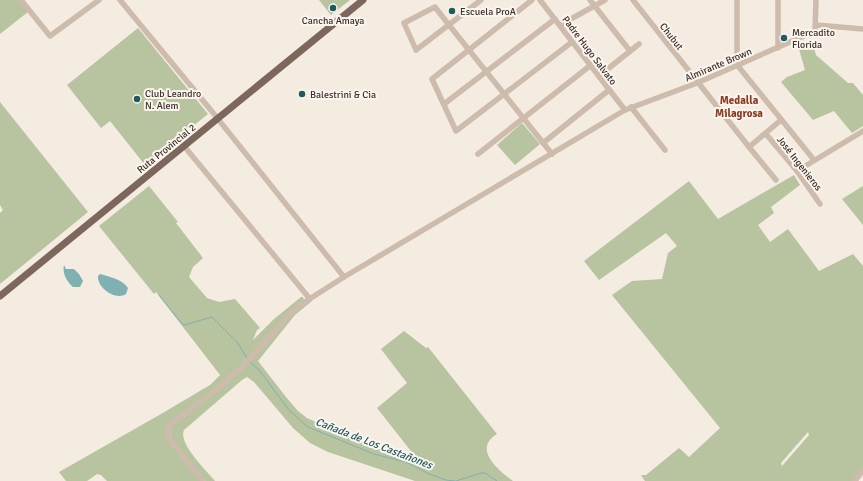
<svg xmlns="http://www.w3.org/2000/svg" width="863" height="481" font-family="Signika,sans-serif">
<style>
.green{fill:#b8c4a0;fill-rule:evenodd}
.water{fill:#7fb0b2}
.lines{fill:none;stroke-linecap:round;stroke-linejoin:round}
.stream{stroke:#7fb0b2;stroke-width:1}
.minor{stroke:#cdbbac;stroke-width:5.5}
.major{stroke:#7d675c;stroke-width:7}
.poi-dot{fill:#1f5a5e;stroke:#fbf5ee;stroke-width:1.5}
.labels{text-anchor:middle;stroke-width:4;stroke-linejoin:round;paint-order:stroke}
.poi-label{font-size:10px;fill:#3b302b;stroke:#fbf5ee;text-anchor:start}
.street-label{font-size:10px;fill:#3b302b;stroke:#fbf5ee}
.neighbourhood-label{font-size:11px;font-weight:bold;fill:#8c3b22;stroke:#fbf5ee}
.water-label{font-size:11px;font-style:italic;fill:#1f5a5e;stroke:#fbf5ee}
</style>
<rect width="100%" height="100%" fill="#f4ebe1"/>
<!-- green -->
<g class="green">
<path d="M0 0H19L28 12 0 34Z"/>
<path d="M319 0H350L331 15Z"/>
<path d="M138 28 208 114 145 165 110 121 101 128 67 85Z"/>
<path d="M813 44 816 55 848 83H853L863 95V126L852 133 834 111 813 120 781 82 787 77 805 70 799 49Z"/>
<path d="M0 102 88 212 0 284V213L3 210 0 205Z"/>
<path d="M522 123 540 144 515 165 497 145Z"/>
<path d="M794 175 800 185 771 207 774 213 758 225 770 242 788 229 819 271 853 254 863 266V467L853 481H645L641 475H646L679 448 689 457 720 428 612 295 632 281 662 279 668 253 677 246 666 233 599 280 584 261 689 181 718 219ZM808 432 809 435 782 466 781 463Z"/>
<path d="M149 186 178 222 176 223 203 258 193 267 189 277 207 298 219 302 235 299 260 328 257 330 253 340 274 319 301 297H303L304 300 247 361 219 386 170 422 166 429 201 481H107L101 475 97 474 87 481H66L59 472 161 414 210 385 220 375 156 292 154 294 99 226Z"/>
<path d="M863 186V225L842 199Z"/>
<path d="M311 299 312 301 295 315 258 361 286 397 298 411 307 418 372 447 418 460 377 408 407 383 381 349 404 331 426 348 428 347 497 434C472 449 499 471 513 481H415L328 452 310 443 293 428 254 382 247 377 242 380 184 430C178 444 206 470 215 481H206L173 441C170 435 169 432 172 426L218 390 292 314Z"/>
</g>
<!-- water -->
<g class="water">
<path d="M64 265 66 269H74L79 274 83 281 80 287H73C67 282 62 273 64 265Z"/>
<path d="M100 274C110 277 122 279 128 288L126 294C116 301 97 288 98 276Z"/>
</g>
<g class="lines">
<!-- stream -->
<g class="stream">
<path d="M159 295 182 324 184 325 212 317 237 342 247 358"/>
<path d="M250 362 259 370 289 410 308 427 374 454 406 462 429 474 446 480 455 481"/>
<path d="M456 481 481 473H485L497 481"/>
</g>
<!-- minor -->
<g class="minor">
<path d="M21 0 50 36 99 0"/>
<path d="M120 0 214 114 344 277"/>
<path d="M481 0 416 50 404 23 435 7 449 25 552 154"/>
<path d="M532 0 432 79 456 131 572 42"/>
<path d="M540 0 625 110"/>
<path d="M590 0 630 51"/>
<path d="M633 0 749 147 776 180"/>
<path d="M737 0V63L738 66 814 160"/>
<path d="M560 25 605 0"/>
<path d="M816 25 863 29"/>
<path d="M778 48V0"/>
<path d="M599 76 639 44"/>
<path d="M444 104 555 19"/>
<path d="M631 107 665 150"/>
<path d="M766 134 797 171 820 204"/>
<path d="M543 143 609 90"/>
<path d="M184 146 310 299"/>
<path d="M749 147 781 120"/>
<path d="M478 154 591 65"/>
<path d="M797 171 863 131"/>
<path d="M203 481 170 440 167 433 168 429 171 424 217 389 243 366 291 313 300 305 344 277 625 110 697 83 815 31 816 0"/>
<path d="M855 481 863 470"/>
</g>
<!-- major -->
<path class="major" d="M0 296 363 0"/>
</g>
<!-- markers -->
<g class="poi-dot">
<circle cx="333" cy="8" r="4"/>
<circle cx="452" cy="11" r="4"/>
<circle cx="784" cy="38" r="4"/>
<circle cx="302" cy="94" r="4"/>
<circle cx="137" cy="99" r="4"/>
</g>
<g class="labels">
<!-- poi labels -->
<g class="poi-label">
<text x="460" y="15">Escuela ProA</text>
<text x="333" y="24" text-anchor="middle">Cancha Amaya</text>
<text x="792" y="36">Mercadito<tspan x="792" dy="12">Florida</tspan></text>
<text x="145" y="97">Club Leandro<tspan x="145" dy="12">N. Alem</tspan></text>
<text x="310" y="98">Balestrini &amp; Cia</text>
</g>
<!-- street labels -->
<g class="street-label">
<text transform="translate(672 36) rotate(52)" y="4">Chubut</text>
<text transform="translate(590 50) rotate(53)" y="4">Padre Hugo Salvato</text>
<text transform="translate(718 64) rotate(-23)" y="4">Almirante Brown</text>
<text transform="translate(166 148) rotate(-39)" y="4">Ruta Provincial 2</text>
<text transform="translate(800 163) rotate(52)" y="4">José Ingenieros</text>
</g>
<!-- neighbourhood labels -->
<g class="neighbourhood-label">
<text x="739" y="104">Medalla<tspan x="739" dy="13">Milagrosa</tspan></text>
</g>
<!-- water labels -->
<g class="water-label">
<text transform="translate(374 443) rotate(21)" y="4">Cañada de Los Castañones</text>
</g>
</g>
</svg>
